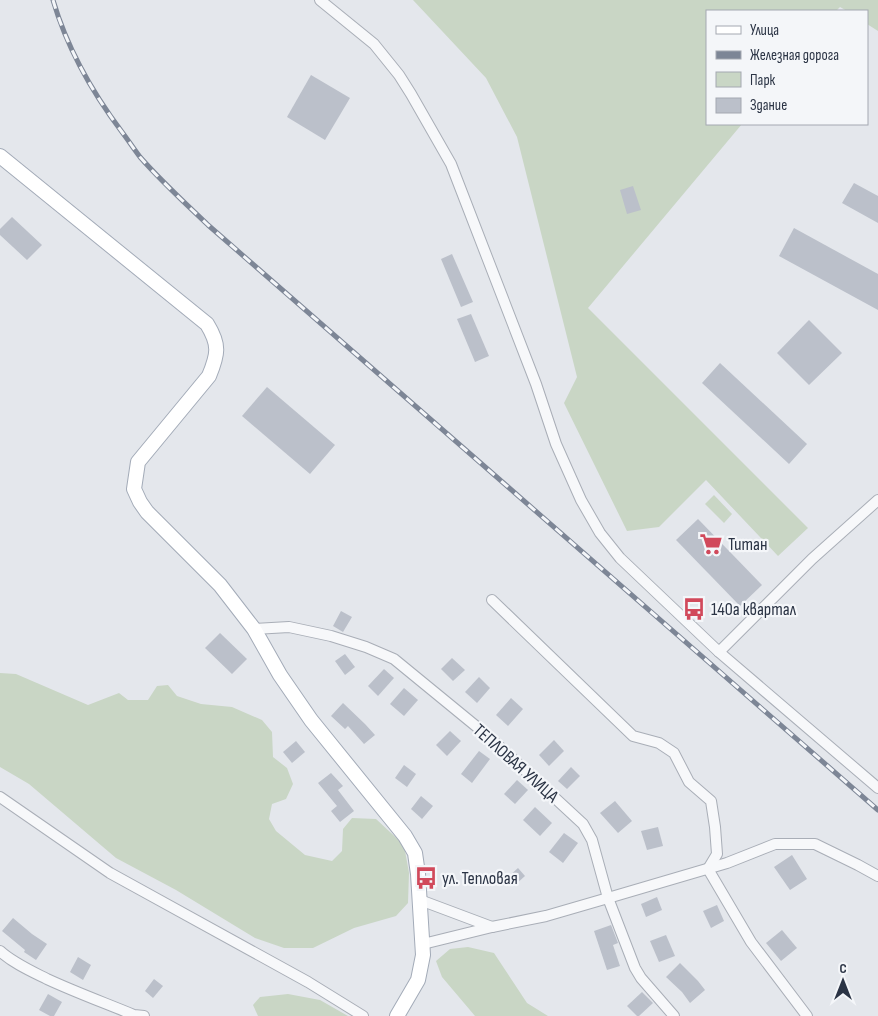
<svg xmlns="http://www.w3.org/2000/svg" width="878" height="1016" font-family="'Sofia Sans Condensed',sans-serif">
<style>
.green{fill:#c9d6c5}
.building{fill:#bbc0ca}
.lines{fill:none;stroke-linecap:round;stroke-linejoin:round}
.minor-casing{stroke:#a9aeb7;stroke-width:12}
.major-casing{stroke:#a3abb8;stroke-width:16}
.minor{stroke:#f7f8fa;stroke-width:10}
.major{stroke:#fff;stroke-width:14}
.rail-casing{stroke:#7d8696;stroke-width:5}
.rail{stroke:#f4f6f9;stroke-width:3;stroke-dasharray:9;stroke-linecap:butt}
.labels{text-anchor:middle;stroke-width:4.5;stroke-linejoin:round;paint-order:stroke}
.poi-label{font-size:18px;fill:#2b3445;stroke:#f4f6f9;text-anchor:start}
.street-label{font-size:18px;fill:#2b3445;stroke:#f4f6f9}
</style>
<rect width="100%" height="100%" fill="#e4e7ec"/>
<!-- green -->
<g class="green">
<path d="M413 0H878V31L867 24V11H847L840 7 836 11H707V124H742L588 308 808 528 778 556 706 480 659 527 627 531 564 403 577 377 517 137 486 78Z"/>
<path d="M714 495 732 514 724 523 705 504Z"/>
<path d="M0 673 16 674 88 705 119 693 128 700H148L157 686 168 685 177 696 201 704 232 707 262 720 272 732 273 757 287 768 293 784 286 799 272 804 269 819 276 831 305 855 332 861 342 851 343 829 352 818 376 819 404 845 409 873 408 903 396 916 354 928 313 948H284L255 938 176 890 116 858 29 784 0 767Z"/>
<path d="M468 947 494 953 527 1003 548 1016H475L442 977 436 961 450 949Z"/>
<path d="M288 994 320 1000 348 1016H258L253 1005 260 997Z"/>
</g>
<!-- building -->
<g class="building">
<path d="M311 75 350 98 325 140 287 117Z"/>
<path d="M854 183 878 196V223L842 203Z"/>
<path d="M633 186 641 210 627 214 620 190Z"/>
<path d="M12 217 42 245 27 260 0 235V229Z"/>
<path d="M794 228 878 274V310L779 256Z"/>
<path d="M452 254 473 302 461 307 441 259Z"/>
<path d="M471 314 489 356 475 362 457 319Z"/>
<path d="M809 320 842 353 809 385 777 353Z"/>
<path d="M720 363 807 444 789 464 702 383Z"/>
<path d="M267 387 335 445 310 474 242 416Z"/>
<path d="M698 519 762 585 740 606 676 540Z"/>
<path d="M341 611 352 617 343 632 333 626Z"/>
<path d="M220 633 247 659 232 674 205 648Z"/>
<path d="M345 654 355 667 345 675 335 661Z"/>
<path d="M452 658 465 670 453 681 441 669Z"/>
<path d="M384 669 394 678 378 696 368 686Z"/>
<path d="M479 677 490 688 477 703 465 692Z"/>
<path d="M404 688 418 700 404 716 390 704Z"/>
<path d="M511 698 523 709 508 726 496 715Z"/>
<path d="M343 703 365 724 375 735 364 744 348 726 345 729 331 716Z"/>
<path d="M450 731 461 741 447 756 436 745Z"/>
<path d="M554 740 564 751 549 766 539 755Z"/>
<path d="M296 741 305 752 292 763 283 752Z"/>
<path d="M479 751 490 759 472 783 461 774Z"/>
<path d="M404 765 416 774 407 787 395 778Z"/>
<path d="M571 767 580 776 567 789 558 781Z"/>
<path d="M331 773 343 786 338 790 354 811 340 822 331 811 337 806 318 783Z"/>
<path d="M517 780 528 790 515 804 504 794Z"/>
<path d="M421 796 433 806 422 819 411 809Z"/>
<path d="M615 801 632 821 618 833 600 813Z"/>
<path d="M535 807 552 823 540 836 523 820Z"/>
<path d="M658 827 663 846 647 850 641 831Z"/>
<path d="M564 833 578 843 563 863 549 852Z"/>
<path d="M792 855 807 879 790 890 774 867Z"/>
<path d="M518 868 525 876 515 885 508 877Z"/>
<path d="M657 897 662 910 646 917 641 904Z"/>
<path d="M717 905 724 921 711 928 703 911Z"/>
<path d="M13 918 32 934 47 944 36 960 24 952 25 950 2 931Z"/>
<path d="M611 925 618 943 613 945 620 966 607 970 594 931Z"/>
<path d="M782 930 797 948 781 961 766 943Z"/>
<path d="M666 935 675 956 659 962 650 941Z"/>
<path d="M78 957 91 965 83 980 70 972Z"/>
<path d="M680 963 698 981 705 990 690 1003 682 992 666 977Z"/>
<path d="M154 979 163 986 153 998 145 991Z"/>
<path d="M642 992 653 1003 639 1016H637L627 1006Z"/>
<path d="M48 994 62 1002 54 1016H50L39 1010Z"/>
</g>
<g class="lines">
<defs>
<g id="minor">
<path d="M320 0 374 44 399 75 411 94 451 164 536 384 556 444 581 500 600 533 620 558 719 652 878 788"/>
<path d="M492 600 633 736 659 743 674 753 689 782 711 801 715 827 717 854 708 869 751 942 807 1016"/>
<path d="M254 629 289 627 331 636 366 647 394 659 488 736 583 824 592 840 608 898 635 968 641 978 674 1016"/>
<path d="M719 652 812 559 878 500"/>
<path d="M0 797 110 873 308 982 363 1016"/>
<path d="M420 900 492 927"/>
<path d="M423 944 492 927 546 916 608 898 727 863 775 844H815L858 865 878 876"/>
<path d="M0 951C13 963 31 971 47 979 75 992 105 1003 134 1015L144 1016"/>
</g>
<path id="major" d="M0 156 207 324C220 345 218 354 209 376L138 462 134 489 140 502 147 512 220 585 254 629 280 675 311 720 405 836 415 853 418 874 423 955 418 980 397 1016"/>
</defs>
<!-- minor casing -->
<use href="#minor" class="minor-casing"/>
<!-- major casing -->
<use href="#major" class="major-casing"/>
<!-- minor -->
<use href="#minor" class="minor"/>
<!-- major -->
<use href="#major" class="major"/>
<defs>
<path id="rail" d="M53 0C67 48 92 92 122 132 128 140 134 149 140 157 161 181 185 203 208 225L878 810"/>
</defs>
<!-- rail casing -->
<use href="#rail" class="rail-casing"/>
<!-- rail -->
<use href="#rail" class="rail"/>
</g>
<!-- icons -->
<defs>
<symbol id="supermarket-bare" viewBox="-9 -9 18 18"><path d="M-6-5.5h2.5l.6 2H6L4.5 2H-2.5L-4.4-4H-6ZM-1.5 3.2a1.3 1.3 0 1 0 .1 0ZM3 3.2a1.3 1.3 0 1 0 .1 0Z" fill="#d1495b" stroke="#f4f6f9" stroke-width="2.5" paint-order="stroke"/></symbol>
<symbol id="bus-bare" viewBox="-9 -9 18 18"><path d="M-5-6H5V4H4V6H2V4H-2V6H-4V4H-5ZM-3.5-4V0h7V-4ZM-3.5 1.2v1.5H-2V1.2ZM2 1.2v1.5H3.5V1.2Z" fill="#d1495b" stroke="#f4f6f9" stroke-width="2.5" paint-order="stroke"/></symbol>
</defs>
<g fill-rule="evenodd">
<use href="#supermarket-bare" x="695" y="528" width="32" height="32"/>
<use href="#bus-bare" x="678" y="593" width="32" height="32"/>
<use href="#bus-bare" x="410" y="862" width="32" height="32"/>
</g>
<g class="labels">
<!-- poi labels -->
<g class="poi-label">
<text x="728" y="550">Титан</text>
<text x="711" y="615">140а квартал</text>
<text x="442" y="884">ул. Тепловая</text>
</g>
<!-- street labels -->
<g class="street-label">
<text transform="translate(516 763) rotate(42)" y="6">ТЕПЛОВАЯ УЛИЦА</text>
</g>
</g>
<!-- legend -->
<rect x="706" y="10" width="162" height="115" fill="#f4f6f9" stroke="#a4a8b1"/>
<rect x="716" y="26" width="25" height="8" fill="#ffffff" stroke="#a4a8b1"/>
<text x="750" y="35" font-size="15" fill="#2b3445">Улица</text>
<rect x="716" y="51" width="25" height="8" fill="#7d8696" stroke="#a4a8b1"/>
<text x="750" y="60" font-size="15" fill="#2b3445">Железная дорога</text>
<rect x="716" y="72" width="25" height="15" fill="#c9d6c5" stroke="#a4a8b1"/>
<text x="750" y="85" font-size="15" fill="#2b3445">Парк</text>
<rect x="716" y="98" width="25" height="15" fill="#bbc0ca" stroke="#a4a8b1"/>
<text x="750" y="110" font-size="15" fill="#2b3445">Здание</text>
<!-- north arrow -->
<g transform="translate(843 981)" stroke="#f4f6f9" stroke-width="4" paint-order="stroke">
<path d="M0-4L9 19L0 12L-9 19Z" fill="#2b3445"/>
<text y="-8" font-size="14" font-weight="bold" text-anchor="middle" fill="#2b3445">С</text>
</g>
</svg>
